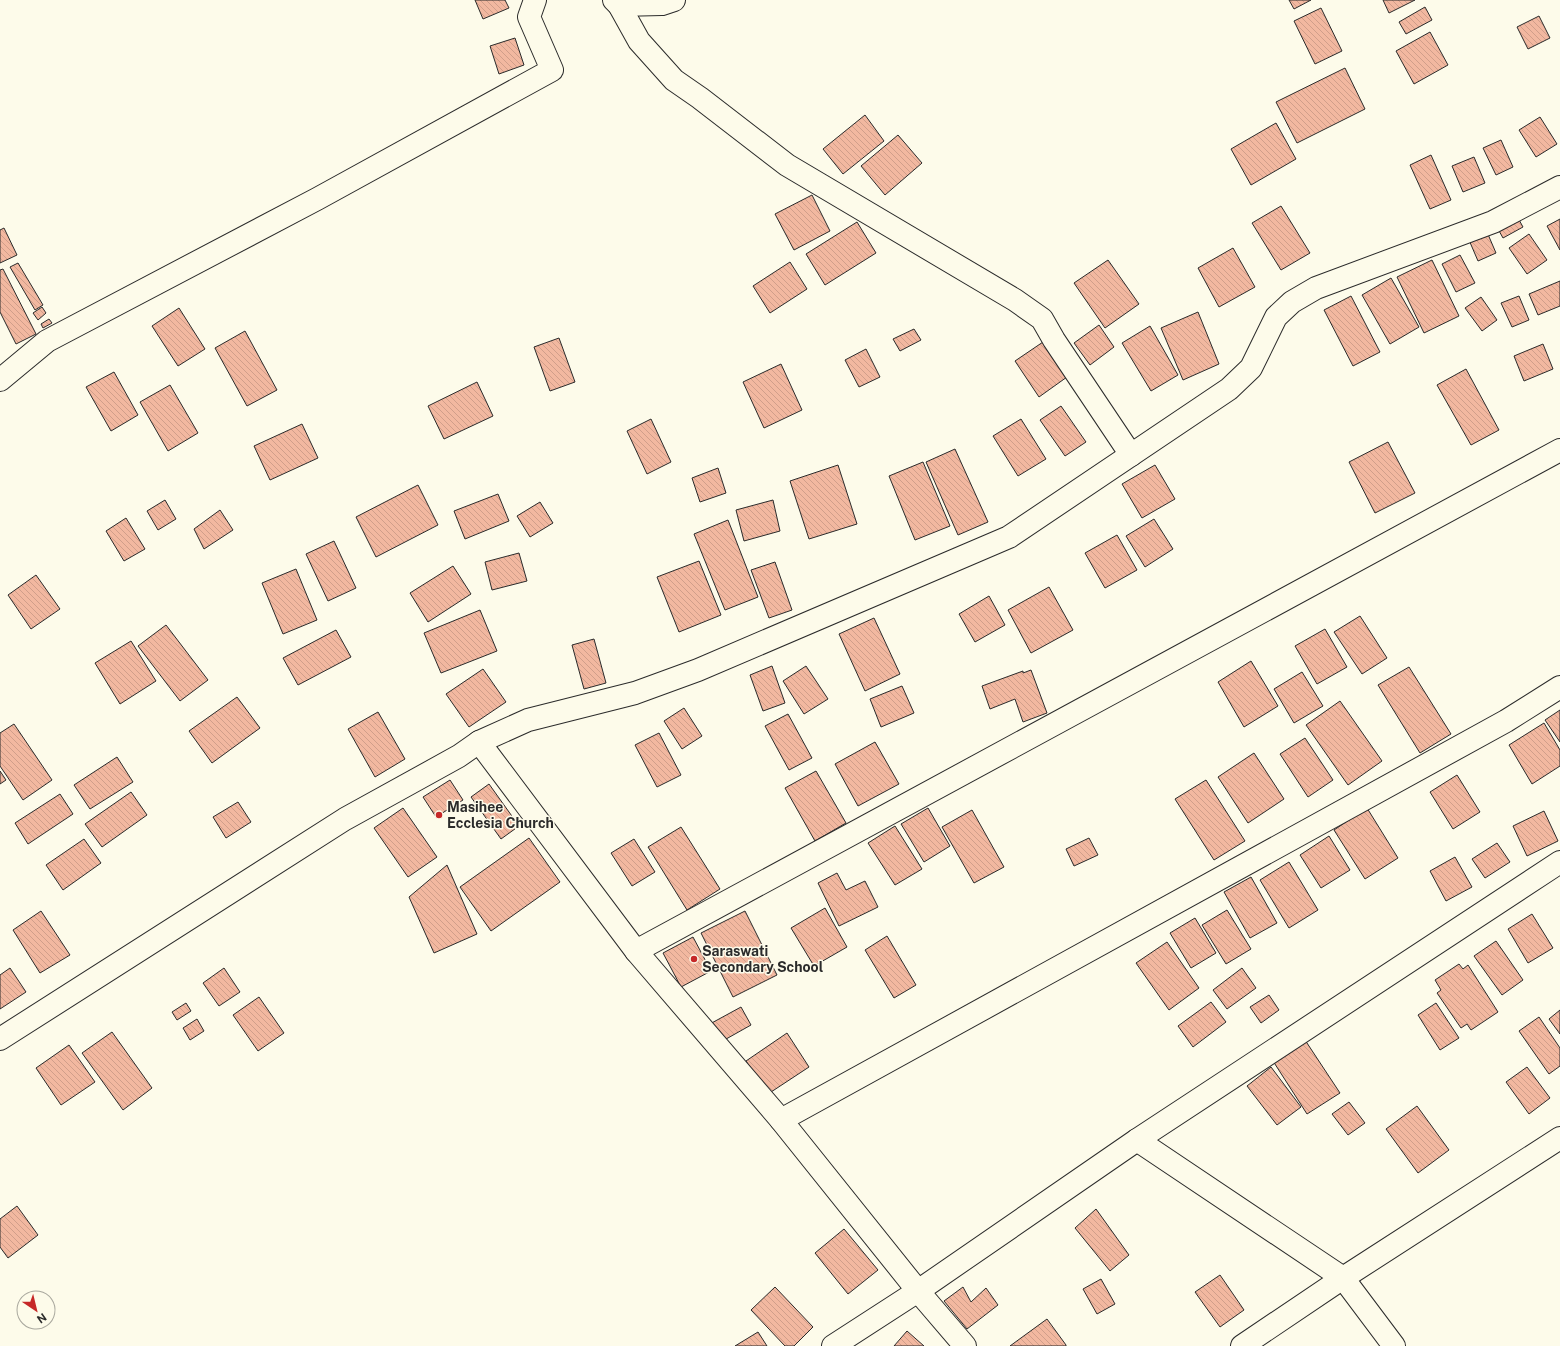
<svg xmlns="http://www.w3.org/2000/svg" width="1560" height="1346" font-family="'Public Sans',sans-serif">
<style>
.building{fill:url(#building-back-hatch);stroke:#2b2b2b}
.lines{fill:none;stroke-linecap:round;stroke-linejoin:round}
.street-casing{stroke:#2b2b2b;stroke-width:24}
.street{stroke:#fdfbea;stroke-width:22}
.poi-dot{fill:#c62828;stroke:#fdfbea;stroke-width:1.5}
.labels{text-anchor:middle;stroke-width:3;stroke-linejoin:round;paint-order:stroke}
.poi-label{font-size:14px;font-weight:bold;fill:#2b2b2b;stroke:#fdfbea;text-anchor:start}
</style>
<defs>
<pattern id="building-back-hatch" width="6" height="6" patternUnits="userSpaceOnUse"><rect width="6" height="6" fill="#f2b8a0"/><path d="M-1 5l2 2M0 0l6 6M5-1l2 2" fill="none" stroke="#d09e8a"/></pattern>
</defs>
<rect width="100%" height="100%" fill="#fdfbea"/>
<!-- building -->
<g class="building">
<path d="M475 0H505L509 8 483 19Z"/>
<path d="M1289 0H1311L1294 9Z"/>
<path d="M1383 0H1415L1389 13Z"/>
<path d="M1425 7 1432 20 1406 34 1399 22Z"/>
<path d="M1321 8 1342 51 1315 64 1294 21Z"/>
<path d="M1539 16 1550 38 1528 49 1517 27Z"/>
<path d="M1430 32 1448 65 1414 84 1396 51Z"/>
<path d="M515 38 524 65 499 74 490 46Z"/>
<path d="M1345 68 1365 109 1297 143 1276 102Z"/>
<path d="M865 115 884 141 843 174 823 149Z"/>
<path d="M1540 117 1557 144 1536 157 1519 130Z"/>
<path d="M1276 123 1296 159 1251 185 1231 149Z"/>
<path d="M898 135 922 163 885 195 861 166Z"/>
<path d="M1501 140 1513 167 1496 175 1483 148Z"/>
<path d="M1431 155 1451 200 1430 209 1410 165Z"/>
<path d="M1474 157 1485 183 1463 192 1452 166Z"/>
<path d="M812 195 830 231 794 250 775 214Z"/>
<path d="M1281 206 1310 253 1281 270 1252 223Z"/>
<path d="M1518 218 1523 227 1503 238 1498 229Z"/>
<path d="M1560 219V250L1547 226Z"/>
<path d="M857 222 876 253 825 285 806 254Z"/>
<path d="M4 228 17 255 0 263V230Z"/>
<path d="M1487 232 1496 253 1478 261 1469 240Z"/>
<path d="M1529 234 1547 260 1527 274 1509 248Z"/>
<path d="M1233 248 1255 287 1219 307 1198 268Z"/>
<path d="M1460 255 1475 283 1456 292 1442 264Z"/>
<path d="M1108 260 1139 304 1105 328 1074 283Z"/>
<path d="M1432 260 1459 316 1424 333 1397 277Z"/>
<path d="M790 262 807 289 770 313 753 286Z"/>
<path d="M18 263 43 305 35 310 10 267Z"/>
<path d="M3 269 36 334 16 344 0 312V270Z"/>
<path d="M1391 278 1419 327 1390 344 1362 295Z"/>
<path d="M1560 281V306L1538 315 1529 294Z"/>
<path d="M1351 296 1380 352 1353 366 1324 310Z"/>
<path d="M1519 296 1529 320 1512 327 1501 303Z"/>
<path d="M1481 297 1497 320 1482 331 1465 308Z"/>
<path d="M42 307 46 313 38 320 33 313Z"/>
<path d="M179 308 205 349 178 366 152 326Z"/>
<path d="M1198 312 1219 364 1183 380 1161 328Z"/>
<path d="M49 319 52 323 43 328 41 324Z"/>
<path d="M1099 325 1114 347 1090 365 1074 343Z"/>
<path d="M1150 326 1178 375 1151 391 1122 343Z"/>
<path d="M914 329 921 340 900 351 893 339Z"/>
<path d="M245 331 277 390 247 406 215 348Z"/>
<path d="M559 338 575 382 550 391 534 347Z"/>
<path d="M1043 342 1067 377 1039 397 1015 361Z"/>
<path d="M1543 344 1553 369 1524 381 1514 356Z"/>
<path d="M866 349 880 377 859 387 845 360Z"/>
<path d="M781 364 802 410 764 428 743 382Z"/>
<path d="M1466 369 1499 430 1471 445 1437 385Z"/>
<path d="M114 372 138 415 111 431 86 387Z"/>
<path d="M477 382 493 416 444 439 428 406Z"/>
<path d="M170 385 198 433 168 451 140 402Z"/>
<path d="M1061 406 1086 442 1065 456 1040 420Z"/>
<path d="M651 419 671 462 647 474 627 431Z"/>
<path d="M1021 419 1046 459 1018 476 993 436Z"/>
<path d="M302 424 318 458 270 480 254 446Z"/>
<path d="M1388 442 1415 493 1375 513 1349 462Z"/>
<path d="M955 449 988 522 958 535 926 462Z"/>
<path d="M923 462 950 526 915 540 889 476Z"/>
<path d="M838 465 857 524 809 539 790 481Z"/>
<path d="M1155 465 1175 499 1142 518 1122 484Z"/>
<path d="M718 468 726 493 700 502 692 478Z"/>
<path d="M418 485 438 525 376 557 356 517Z"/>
<path d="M498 494 509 521 465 539 454 511Z"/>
<path d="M165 500 176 519 158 530 147 511Z"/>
<path d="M773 500 780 531 744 541 736 510Z"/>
<path d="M540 502 553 523 530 537 517 516Z"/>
<path d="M220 510 233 530 204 549 194 529Z"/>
<path d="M126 518 145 549 124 561 106 531Z"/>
<path d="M1154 519 1173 549 1145 567 1126 536Z"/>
<path d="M728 520 758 597 725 610 694 534Z"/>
<path d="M1117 535 1137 570 1105 588 1085 553Z"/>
<path d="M334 541 356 588 328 601 306 554Z"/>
<path d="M519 553 527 581 492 590 485 562Z"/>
<path d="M699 561 721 615 679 632 657 577Z"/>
<path d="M775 562 792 610 769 618 751 570Z"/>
<path d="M453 566 471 594 428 622 410 593Z"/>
<path d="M296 569 317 620 283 634 262 583Z"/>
<path d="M36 575 60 609 31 629 8 595Z"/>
<path d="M1049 587 1073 630 1031 653 1008 610Z"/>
<path d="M989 596 1005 625 975 642 959 614Z"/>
<path d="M480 610 497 651 441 673 424 633Z"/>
<path d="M1360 616 1387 658 1362 674 1334 632Z"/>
<path d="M874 618 900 674 865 691 839 634Z"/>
<path d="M166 625 208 680 180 701 138 646Z"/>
<path d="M1325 629 1347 667 1317 684 1295 646Z"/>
<path d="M336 630 351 657 298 685 283 658Z"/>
<path d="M594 639 606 683 584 689 572 645Z"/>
<path d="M131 641 156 681 120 704 95 663Z"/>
<path d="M1251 661 1278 706 1244 727 1218 682Z"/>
<path d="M772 666 785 703 763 711 750 675Z"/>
<path d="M806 666 828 699 804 714 783 681Z"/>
<path d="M1409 667 1451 734 1420 753 1378 685Z"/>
<path d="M483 669 506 702 469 727 446 694Z"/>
<path d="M1031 670 1047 713 1023 722 1015 699 990 709 982 686 1023 671V673Z"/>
<path d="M1302 672 1323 706 1294 723 1274 689Z"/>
<path d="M902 686 914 713 881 727 870 699Z"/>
<path d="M237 697 260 728 212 763 189 731Z"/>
<path d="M1340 701 1382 761 1348 785 1306 725Z"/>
<path d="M684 708 702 736 682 749 664 721Z"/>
<path d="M1560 710V742L1545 720Z"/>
<path d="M378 712 405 759 375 777 348 729Z"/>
<path d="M788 714 812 758 789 770 765 726Z"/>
<path d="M1544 723 1560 750V766L1532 784 1509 745Z"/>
<path d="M14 724 52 780 23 800 0 766V733Z"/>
<path d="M659 733 681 775 657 787 635 745Z"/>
<path d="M1305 738 1333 780 1308 797 1280 754Z"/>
<path d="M875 742 899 784 858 806 835 764Z"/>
<path d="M1254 753 1284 799 1248 823 1218 777Z"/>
<path d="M117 757 133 782 90 809 74 785Z"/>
<path d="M0 771 6 780 0 784Z"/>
<path d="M816 771 846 823 815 841 785 788Z"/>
<path d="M1457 775 1480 812 1453 829 1430 792Z"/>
<path d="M450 780 463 800 436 817 423 797Z"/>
<path d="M1206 780 1245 841 1214 860 1175 799Z"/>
<path d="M489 784 519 826 501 839 471 797Z"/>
<path d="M131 792 147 815 102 847 85 824Z"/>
<path d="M60 794 73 814 28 844 15 823Z"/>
<path d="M238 802 251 822 226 838 213 817Z"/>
<path d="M403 808 437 857 408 877 374 828Z"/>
<path d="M928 808 950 846 924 862 901 824Z"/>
<path d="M1367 808 1398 858 1365 879 1334 830Z"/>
<path d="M972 810 1004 867 974 883 942 827Z"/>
<path d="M1544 811 1558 841 1527 856 1513 826Z"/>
<path d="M895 826 922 869 895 885 868 843Z"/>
<path d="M681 827 720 889 687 910 648 847Z"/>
<path d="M1329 836 1350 870 1321 888 1300 855Z"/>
<path d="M529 838 560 882 491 931 460 887Z"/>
<path d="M1089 838 1098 855 1074 866 1066 849Z"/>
<path d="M84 839 101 863 63 890 46 865Z"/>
<path d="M634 839 655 872 632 886 611 853Z"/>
<path d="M1497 843 1510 862 1485 878 1472 859Z"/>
<path d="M1455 857 1472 887 1446 901 1430 871Z"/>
<path d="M1289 862 1318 910 1289 928 1260 880Z"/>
<path d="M447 865 477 934 434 953 409 897Z"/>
<path d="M837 873 846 890 865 881 878 907 839 926 818 883Z"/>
<path d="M1251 877 1277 923 1250 938 1224 892Z"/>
<path d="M825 908 847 947 814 966 791 928Z"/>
<path d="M1227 910 1251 949 1226 964 1202 925Z"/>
<path d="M41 911 70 955 40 973 13 930Z"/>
<path d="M745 911 777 975 733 997 701 933Z"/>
<path d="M1532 914 1553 948 1528 963 1508 929Z"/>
<path d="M1195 918 1216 953 1191 968 1170 933Z"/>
<path d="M887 936 916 985 894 998 865 950Z"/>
<path d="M693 937 711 971 681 987 663 953Z"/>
<path d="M1496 941 1523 980 1502 995 1474 956Z"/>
<path d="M1167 942 1199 988 1169 1010 1136 963Z"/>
<path d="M1459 964 1463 969 1468 965 1498 1012 1471 1030 1467 1024 1461 1028 1437 993 1441 990 1435 980Z"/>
<path d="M10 968 26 992 0 1009V975Z"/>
<path d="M224 968 240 992 219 1006 203 983Z"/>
<path d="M1242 968 1256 988 1227 1009 1213 990Z"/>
<path d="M1269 995 1279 1010 1261 1023 1250 1007Z"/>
<path d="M259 997 284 1033 258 1051 233 1015Z"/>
<path d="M1211 1002 1226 1022 1193 1047 1178 1026Z"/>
<path d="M186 1003 191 1011 177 1020 172 1012Z"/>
<path d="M1436 1003 1459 1038 1440 1050 1418 1015Z"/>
<path d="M741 1007 751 1025 719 1043 708 1025Z"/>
<path d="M1560 1010V1034L1549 1019Z"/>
<path d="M1539 1017 1560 1048V1066L1549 1074 1519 1031Z"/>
<path d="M197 1019 204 1031 190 1040 183 1028Z"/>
<path d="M112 1032 152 1088 123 1110 82 1053Z"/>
<path d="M787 1033 809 1067 768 1094 746 1061Z"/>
<path d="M1305 1040 1340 1093 1307 1114 1273 1061Z"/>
<path d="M69 1045 95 1082 61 1105 36 1068Z"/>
<path d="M1271 1067 1301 1107 1277 1125 1247 1086Z"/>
<path d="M1527 1067 1550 1098 1529 1114 1506 1082Z"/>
<path d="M1349 1102 1365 1123 1348 1135 1332 1114Z"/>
<path d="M1417 1106 1449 1150 1418 1173 1386 1129Z"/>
<path d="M17 1206 38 1235 8 1258 0 1247V1219Z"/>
<path d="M1096 1209 1129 1255 1110 1271 1075 1228Z"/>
<path d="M844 1229 878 1270 848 1294 815 1253Z"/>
<path d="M1220 1275 1244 1310 1220 1327 1195 1292Z"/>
<path d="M1101 1279 1115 1304 1097 1314 1083 1289Z"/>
<path d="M775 1287 813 1327 794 1346H785L751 1310Z"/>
<path d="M963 1287 971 1302 986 1288 998 1305 967 1329 944 1301Z"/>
<path d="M1047 1319 1066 1345V1346H1010Z"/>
<path d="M907 1331 924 1346H894Z"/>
<path d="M758 1332 767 1346H735Z"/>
</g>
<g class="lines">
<defs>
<g id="street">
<path d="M614 0 619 5 639 41 674 80 700 98 787 165 1015 300 1042 319 1054 340 1131 455"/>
<path d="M619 5 662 4 674 0"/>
<path d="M0 380 47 341 317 199 552 70 529 17 535 0"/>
<path d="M479 742 636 951 781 1120 918 1291 965 1346"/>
<path d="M636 951 1560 450"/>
<path d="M0 1039 345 819 459 756 479 742 528 720 635 693 698 670 1009 537 1229 389 1251 368 1276 317 1292 302 1316 288 1493 222 1560 187"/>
<path d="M781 1120 1506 721 1560 687"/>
<path d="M1137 1140 1343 1278 1394 1346"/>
<path d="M833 1346 918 1291 1137 1140 1560 862"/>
<path d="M1242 1346 1343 1278 1560 1138"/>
</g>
</defs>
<!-- street casing -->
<use href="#street" class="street-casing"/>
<!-- street -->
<use href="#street" class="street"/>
</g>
<!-- markers -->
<g class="poi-dot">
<circle cx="439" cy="815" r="4"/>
<circle cx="694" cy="959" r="4"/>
</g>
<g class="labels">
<!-- poi labels -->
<g class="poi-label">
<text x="447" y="812">Masihee<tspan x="447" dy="16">Ecclesia Church</tspan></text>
<text x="702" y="956">Saraswati<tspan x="702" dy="16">Secondary School</tspan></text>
</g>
</g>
<!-- north arrow -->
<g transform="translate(36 1310) rotate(145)"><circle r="19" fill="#fdfbea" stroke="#a9a89e"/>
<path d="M0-3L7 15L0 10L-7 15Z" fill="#c62828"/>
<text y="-6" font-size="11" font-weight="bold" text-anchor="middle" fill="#2b2b2b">N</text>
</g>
</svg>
